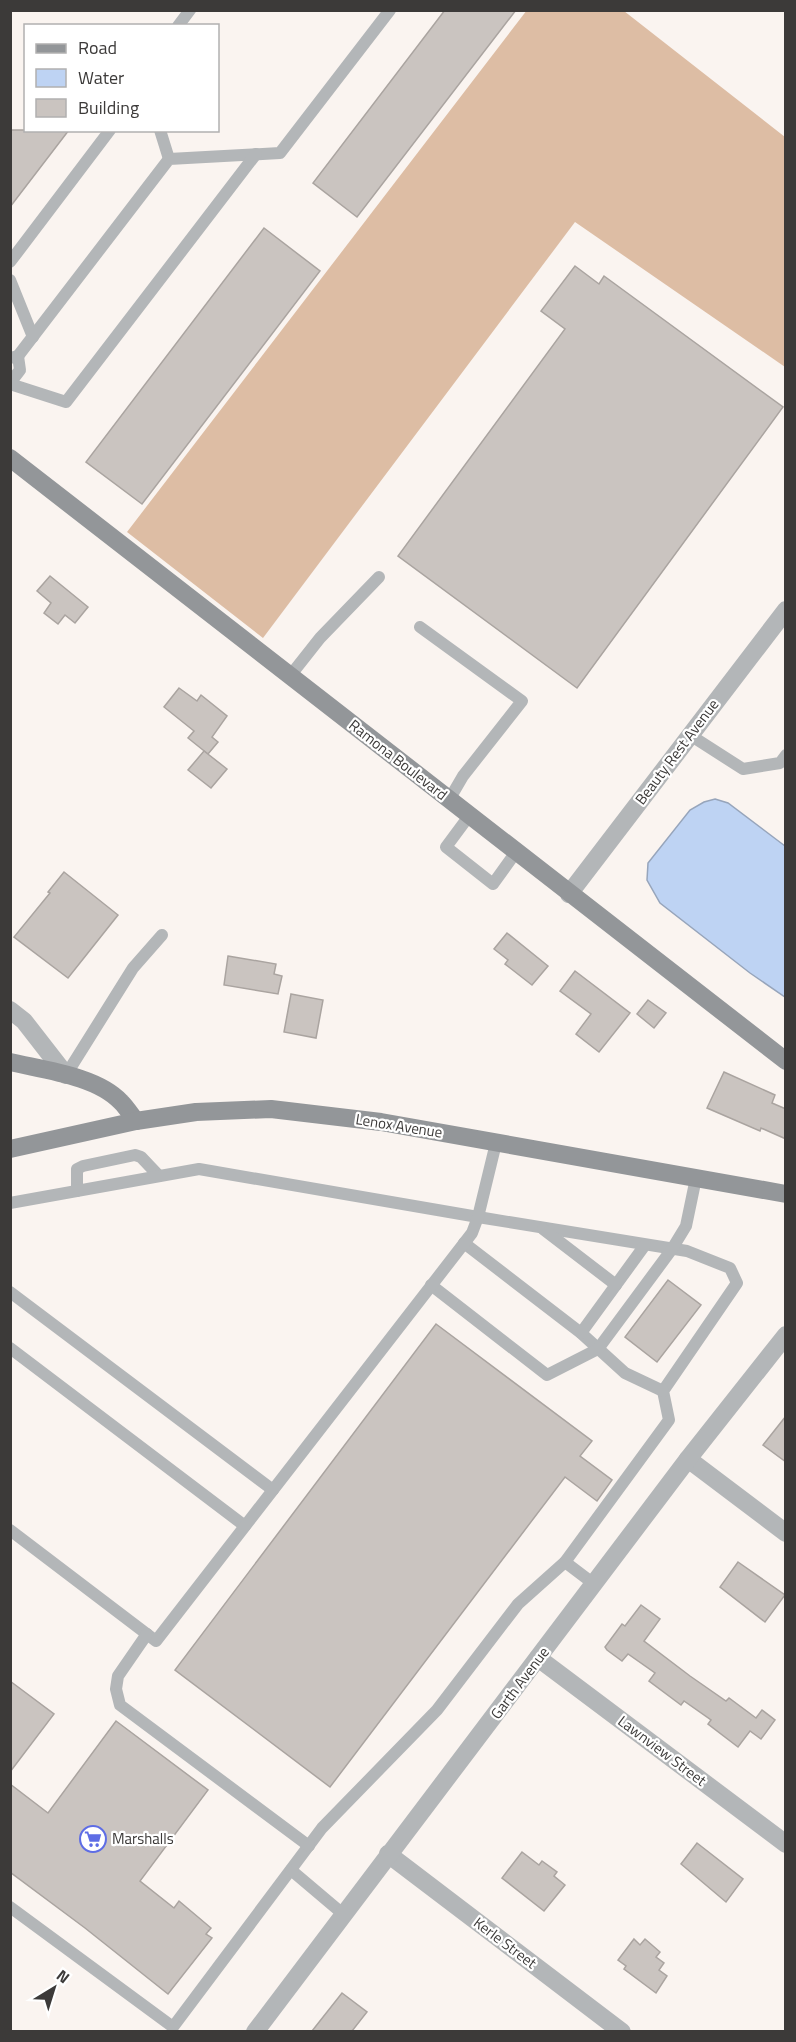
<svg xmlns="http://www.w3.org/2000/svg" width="796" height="2042" font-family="'Titillium Web',sans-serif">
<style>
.forest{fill:#ddbda4}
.water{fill:#bed3f3;stroke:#97a5bb;stroke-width:1.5}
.building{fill:#cac4c0;stroke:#aaa4a0;stroke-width:1.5}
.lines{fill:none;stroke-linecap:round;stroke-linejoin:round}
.lane{stroke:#b3b6b8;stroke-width:12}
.street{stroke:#b3b6b8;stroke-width:18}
.secondary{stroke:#939699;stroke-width:18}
.labels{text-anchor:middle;stroke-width:4.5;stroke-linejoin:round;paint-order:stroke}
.street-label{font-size:15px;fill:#3c3a39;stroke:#fff}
.poi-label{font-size:15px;fill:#3c3a39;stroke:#fff;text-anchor:start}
</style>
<rect width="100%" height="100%" fill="#faf4f0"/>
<!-- forest -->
<path class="forest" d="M527 10 624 11 785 137V367L575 222 263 638 127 532Z"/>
<!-- water -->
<path class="water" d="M715 799 728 803 785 846V997L750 973 660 903 647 880 648 863 690 810 704 802Z"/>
<!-- building -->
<g class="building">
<path d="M445 10H516L357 217 313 183Z"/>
<path d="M10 130H69L10 207Z"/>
<path d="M264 228 320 271 142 504 86 462Z"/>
<path d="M575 266 599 284 604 276 783 407 577 688 398 556 565 329 541 311Z"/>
<path d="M50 576 88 607 75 623 65 615 58 624 44 613 51 603 37 591Z"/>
<path d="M179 688 197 701 201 695 227 716 212 737 218 742 208 754 188 738 194 731 164 707Z"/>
<path d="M204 751 227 769 211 788 188 770Z"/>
<path d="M64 872 118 915 68 978 14 937 50 893 48 892Z"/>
<path d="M507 933 548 966 532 985 505 964 508 960 494 949Z"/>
<path d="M228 956 276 964 274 974 282 976 278 994 224 985Z"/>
<path d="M575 971 630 1013 599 1052 576 1034 591 1014 560 991Z"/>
<path d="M291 994 323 1000 316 1038 284 1032Z"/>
<path d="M648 1000 666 1013 654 1028 637 1014Z"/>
<path d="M724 1072 775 1095 772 1103 786 1109V1139L761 1128 760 1131 707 1108Z"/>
<path d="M668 1280 701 1305 657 1362 625 1337Z"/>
<path d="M436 1324 592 1441 580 1456 612 1480 597 1501 565 1477 330 1787 175 1670Z"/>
<path d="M786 1416V1462L763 1445Z"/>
<path d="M738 1562 785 1595 765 1622 720 1587Z"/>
<path d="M641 1605 660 1619 644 1641 690 1676 726 1701 729 1698 756 1718 762 1710 775 1720 761 1739 750 1731 738 1747 708 1724 711 1720 684 1701 681 1705 649 1681 655 1673 628 1654 622 1661 607 1650 605 1647 622 1624 625 1626Z"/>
<path d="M10 1681 54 1714 10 1772Z"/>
<path d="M116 1721 208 1790 140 1881 174 1908 179 1901 211 1928 206 1934 212 1938 168 1994 85 1928 10 1872V1784L48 1813Z"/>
<path d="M697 1843 743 1879 726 1902 681 1864Z"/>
<path d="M522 1852 539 1865 542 1861 557 1872 554 1876 565 1885 544 1911 502 1878Z"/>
<path d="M634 1939 640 1945 645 1939 660 1952 656 1957 664 1963 659 1970 667 1976 656 1993 624 1969 626 1966 618 1960Z"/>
<path d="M342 1993 367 2012 352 2031H312Z"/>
</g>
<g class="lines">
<!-- lane -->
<g class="lane">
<path d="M178 26 190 10"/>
<path d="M160 130 169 159"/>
<path d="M10 262 110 130"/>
<path d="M10 280 33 337"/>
<path d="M18 356 169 159 280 153 390 10"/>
<path d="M10 358 18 356 20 370 10 383"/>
<path d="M10 384 66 402 256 154"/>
<path d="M420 627 522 701 463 776 449 800"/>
<path d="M290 676 320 638 379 577"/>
<path d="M690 735 743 769 780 763 786 755"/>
<path d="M469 816 446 847 493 884 516 852"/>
<path d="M66 1075 133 968 162 935"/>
<path d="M77 1191V1169L83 1166 135 1155 141 1157 159 1176"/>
<path d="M10 1203 199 1169 478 1217 687 1251 730 1268 737 1283 663 1391 669 1420 565 1562 518 1604 437 1710 322 1828 173 2027 10 1907"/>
<path d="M543 1229 616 1285"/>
<path d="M464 1243 581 1333 625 1373 663 1391"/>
<path d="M431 1285 547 1375 598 1349 672 1249 686 1226 696 1178"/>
<path d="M10 1292 273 1490"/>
<path d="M581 1333 645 1245"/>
<path d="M10 1348 245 1526"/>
<path d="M10 1530 156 1641 472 1233 478 1217 496 1143"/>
<path d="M565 1562 594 1584"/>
<path d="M147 1634 118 1676 116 1689 120 1705 309 1846"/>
<path d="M291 1870 343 1914"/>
</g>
<!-- street -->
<g class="street">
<path d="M569 894 786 610"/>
<path d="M10 1010 24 1021 66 1075"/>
<path d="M688 1459 786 1533"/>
<path d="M538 1658 786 1844"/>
<path d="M388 1854 622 2032"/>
<path d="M255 2032 688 1459 786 1335"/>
</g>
<!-- secondary -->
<g class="secondary">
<path d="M10 458 786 1061"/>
<path d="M10 1062C44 1070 97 1076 121 1102 127 1108 131 1115 136 1121"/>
<path d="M10 1149 136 1121 196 1112 271 1109 381 1122 786 1194"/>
</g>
</g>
<!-- icons -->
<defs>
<symbol id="supermarket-ring" viewBox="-11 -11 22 22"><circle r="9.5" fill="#fff" stroke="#5e6de5" stroke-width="1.5"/><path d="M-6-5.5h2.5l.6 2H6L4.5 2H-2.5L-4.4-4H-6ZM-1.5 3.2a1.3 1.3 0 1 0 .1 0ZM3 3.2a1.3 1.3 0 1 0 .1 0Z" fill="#5e6de5"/></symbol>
</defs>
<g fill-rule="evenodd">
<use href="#supermarket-ring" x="78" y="1824" width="30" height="30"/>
</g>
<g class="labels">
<!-- street labels -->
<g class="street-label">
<text transform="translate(677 752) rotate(-53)" y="5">Beauty Rest Avenue</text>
<text transform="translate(398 760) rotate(38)" y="5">Ramona Boulevard</text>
<text transform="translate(399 1126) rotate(9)" y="5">Lenox Avenue</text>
<text transform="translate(520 1683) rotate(-53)" y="5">Garth Avenue</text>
<text transform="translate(662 1751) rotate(37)" y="5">Lawnview Street</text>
<text transform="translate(505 1943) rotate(37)" y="5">Kerle Street</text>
</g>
<!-- poi labels -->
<g class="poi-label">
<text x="112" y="1844">Marshalls</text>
</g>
</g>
<!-- border -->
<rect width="796" height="2042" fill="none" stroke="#3c3a39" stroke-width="24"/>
<!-- legend -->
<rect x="24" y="24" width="195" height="108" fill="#ffffff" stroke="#b1b0b0" stroke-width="1.5"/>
<rect x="36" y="44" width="30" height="9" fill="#939699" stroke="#b1b0b0" stroke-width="1.5"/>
<text x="78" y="54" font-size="18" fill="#3c3a39">Road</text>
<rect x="36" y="69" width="30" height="18" fill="#bed3f3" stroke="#b1b0b0" stroke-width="1.5"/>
<text x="78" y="84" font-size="18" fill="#3c3a39">Water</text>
<rect x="36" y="99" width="30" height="18" fill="#cac4c0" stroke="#b1b0b0" stroke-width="1.5"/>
<text x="78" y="114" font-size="18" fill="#3c3a39">Building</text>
<!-- north arrow -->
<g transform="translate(54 1988) rotate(38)" stroke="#ffffff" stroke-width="4.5" paint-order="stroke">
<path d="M0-4.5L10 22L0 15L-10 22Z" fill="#3c3a39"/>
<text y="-9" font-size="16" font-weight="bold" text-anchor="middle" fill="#3c3a39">N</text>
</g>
</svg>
